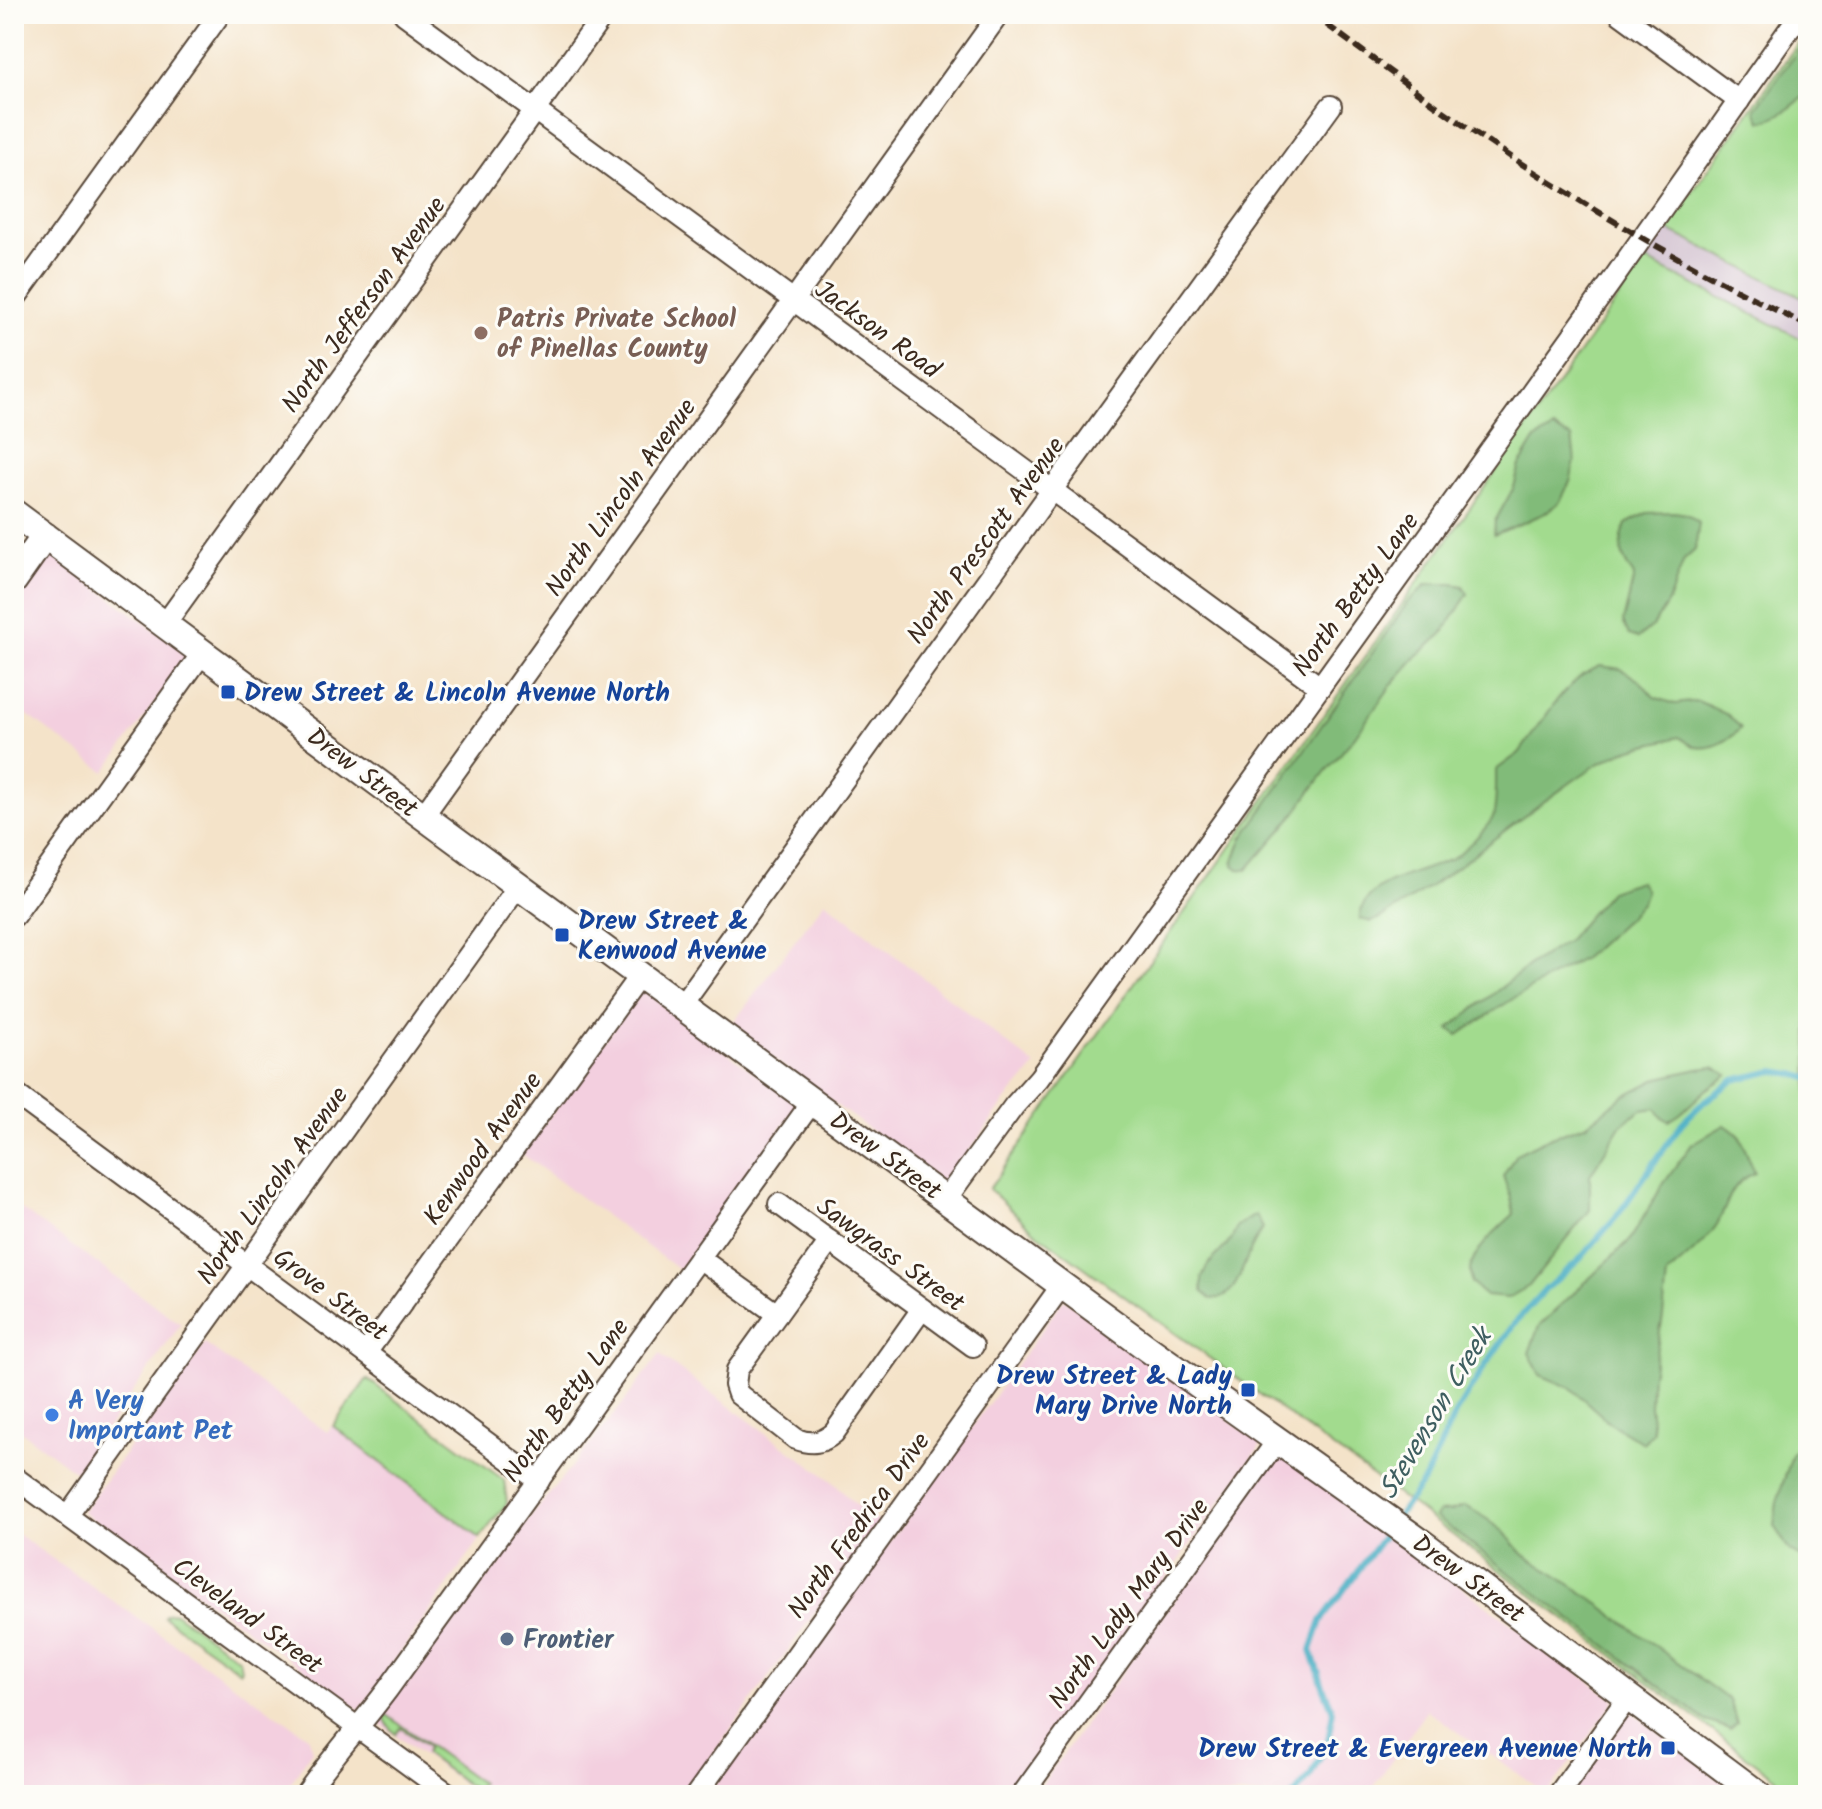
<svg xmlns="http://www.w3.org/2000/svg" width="1822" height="1809" font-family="Kalam,sans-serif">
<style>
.built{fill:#f3cfdf}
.industrial{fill:#cfbdce}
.green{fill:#a2db8e;stroke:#6e8256;stroke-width:2}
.forest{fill:#81bb79;stroke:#5e724c;stroke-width:2}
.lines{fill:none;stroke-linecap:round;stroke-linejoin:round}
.stream{stroke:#43abc2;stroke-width:6}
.minor-casing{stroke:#574638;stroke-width:24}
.major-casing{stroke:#574638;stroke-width:30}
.minor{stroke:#fff;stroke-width:20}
.major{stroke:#fff;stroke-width:26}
.rail{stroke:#3b2a1e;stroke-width:6;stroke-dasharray:12 6;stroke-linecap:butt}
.education-dot{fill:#8d6e63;stroke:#fdfcf7;stroke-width:3}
.transit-dot{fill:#1a4fb4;stroke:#fdfcf7;stroke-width:3}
.shop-dot{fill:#3f7fe0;stroke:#fdfcf7;stroke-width:3}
.service-dot{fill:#5c6f8a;stroke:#fdfcf7;stroke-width:3}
.labels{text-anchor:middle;stroke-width:6;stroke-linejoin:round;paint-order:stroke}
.street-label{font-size:26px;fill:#3b2a1e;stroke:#fdfcf7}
.education-label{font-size:26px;font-weight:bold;fill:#785e54;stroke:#fdfcf7;text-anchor:start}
.transit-label{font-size:26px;font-weight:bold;fill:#164399;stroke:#fdfcf7;text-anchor:start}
.shop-label{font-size:26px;font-weight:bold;fill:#366cbe;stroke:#fdfcf7;text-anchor:start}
.service-label{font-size:26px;font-weight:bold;fill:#4e5e75;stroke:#fdfcf7;text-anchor:start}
.water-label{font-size:28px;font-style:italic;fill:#3e5e60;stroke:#fdfcf7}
</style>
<rect width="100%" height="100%" fill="#fdfcf7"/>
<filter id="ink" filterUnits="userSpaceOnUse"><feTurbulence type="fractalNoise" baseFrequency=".0125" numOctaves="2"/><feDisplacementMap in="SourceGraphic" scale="16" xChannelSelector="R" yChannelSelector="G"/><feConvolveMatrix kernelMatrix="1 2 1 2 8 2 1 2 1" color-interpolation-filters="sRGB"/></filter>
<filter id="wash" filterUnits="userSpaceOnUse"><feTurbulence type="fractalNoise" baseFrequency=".006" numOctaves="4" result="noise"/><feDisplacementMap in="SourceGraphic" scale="32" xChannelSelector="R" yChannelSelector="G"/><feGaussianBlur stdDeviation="1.8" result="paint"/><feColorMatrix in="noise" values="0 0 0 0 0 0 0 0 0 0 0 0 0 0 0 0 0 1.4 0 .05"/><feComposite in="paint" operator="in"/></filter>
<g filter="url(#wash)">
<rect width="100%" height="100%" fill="#f4e3c9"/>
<!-- built -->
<g class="built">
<path d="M47 551 189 655 105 772 14 705V597Z"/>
<path d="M825 901 1036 1066 1006 1100 945 1185 730 1027Z"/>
<path d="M642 989 798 1105 679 1270 522 1154Z"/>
<path d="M14 1204 181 1324 76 1472 14 1426Z"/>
<path d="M1064 1299 1262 1444 1010 1795H708Z"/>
<path d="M205 1344 327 1432 332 1426 481 1538 360 1710 82 1512Z"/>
<path d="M660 1354 666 1360 832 1481 853 1502 879 1523 684 1795H479L376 1721 520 1523 524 1525 621 1406Z"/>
<path d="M1278 1455 1334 1493 1615 1700 1547 1794 1427 1710 1368 1795H1034Z"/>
<path d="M14 1532 309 1737 312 1750 283 1795H14Z"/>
<path d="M1630 1711 1741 1795H1570Z"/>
</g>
<!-- industrial -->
<path class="industrial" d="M1666 229 1808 300V342L1645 260Z"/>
<!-- green -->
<g class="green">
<path d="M1808 29V300L1666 229Z"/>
<path d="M1645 260 1808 342V1795H1798L1422 1512 1034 1231 989 1189Z"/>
<path d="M367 1379 504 1480 507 1503 480 1538 333 1426Z"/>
<path d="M175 1613 239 1659 241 1669 240 1671 164 1617 166 1614Z"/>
<path d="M387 1715 481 1783 476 1791 425 1754 428 1747 401 1728 396 1734C390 1728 386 1724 384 1716Z"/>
</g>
<!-- forest -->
<g class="forest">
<path d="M1808 36V93C1793 106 1781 117 1761 121L1755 110Z"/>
<path d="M1554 429 1572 438 1575 461 1570 482 1559 503 1543 514 1494 535 1495 521 1514 487 1520 465 1535 440Z"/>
<path d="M1674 512 1687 514 1699 523 1695 550 1684 560 1668 602 1653 626 1638 638 1629 635 1623 622 1634 576C1621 558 1617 546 1626 524L1647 513Z"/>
<path d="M1427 584H1452L1463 586 1468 594 1442 634 1416 657 1393 683 1354 738 1325 772 1290 820 1247 870 1238 869 1233 864 1242 839 1408 602Z"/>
<path d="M1600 666 1621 669 1641 682 1654 697 1675 704 1698 701 1728 715 1741 728C1731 739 1713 750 1697 747 1691 746 1684 740 1679 737 1661 742 1642 745 1625 751 1597 761 1567 786 1542 803 1486 843 1434 890 1372 922L1360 919C1361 877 1430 874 1457 855 1469 846 1484 831 1492 819 1497 809 1496 782 1496 770L1519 753 1560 696 1582 675Z"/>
<path d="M1639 881 1646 891 1642 902 1630 916 1585 957 1511 1000 1458 1035 1449 1029 1531 964 1567 941 1610 891Z"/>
<path d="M1714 1067 1728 1075 1706 1090 1680 1114 1669 1121 1661 1116 1656 1108 1642 1110 1622 1124 1590 1175V1210L1529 1286 1508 1298 1486 1296 1471 1283C1471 1279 1470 1274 1470 1270 1473 1250 1500 1227 1514 1214L1511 1198 1503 1176 1516 1154 1551 1137 1587 1124 1622 1097 1659 1078 1698 1069Z"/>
<path d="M1725 1125 1739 1135 1755 1173C1727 1184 1730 1204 1716 1226 1703 1245 1684 1260 1667 1275L1663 1316 1652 1375 1650 1405 1653 1432 1643 1443 1610 1423 1571 1388 1540 1375 1529 1353 1539 1326 1630 1240 1662 1186 1692 1144Z"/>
<path d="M1256 1215 1263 1228C1257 1238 1251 1247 1247 1258 1240 1275 1234 1299 1211 1299L1202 1291V1278L1207 1266 1232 1239 1237 1226Z"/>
<path d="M1808 1443V1561L1790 1551 1774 1526 1777 1502 1793 1452Z"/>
<path d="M1465 1506 1483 1516 1504 1532 1523 1554 1585 1594 1729 1700 1737 1723 1730 1729 1706 1721 1435 1517 1439 1512 1452 1511Z"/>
</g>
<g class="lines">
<!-- stream -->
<g class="stream">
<path d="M1397 1517 1424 1481 1455 1414 1487 1363 1514 1324 1546 1289 1580 1259 1617 1216 1682 1123 1705 1101 1734 1080 1774 1071 1794 1074 1808 1078"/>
<path d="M1294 1795 1310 1776 1327 1746 1333 1711 1324 1689 1311 1650 1321 1621 1388 1530"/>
</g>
</g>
</g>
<g filter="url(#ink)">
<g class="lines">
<defs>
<g id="minor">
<path d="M404 14 1320 687"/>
<path d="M1620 14 1739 101"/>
<path d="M14 300 220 14"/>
<path d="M165 624 604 14"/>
<path d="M423 816 999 14"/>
<path d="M14 916 203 652"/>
<path d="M682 1005 1052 490 1331 106"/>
<path d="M14 1093 539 1481"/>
<path d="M946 1199 1014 1106 1039 1078 1611 282 1800 14"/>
<path d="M779 1204 973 1346"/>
<path d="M830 1241 737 1370 735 1385 738 1394 796 1439C812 1445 822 1443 834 1433L922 1309"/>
<path d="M699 1258 777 1314"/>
<path d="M366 1353 640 975"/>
<path d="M14 1477 450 1795"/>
<path d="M68 1515 519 885"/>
<path d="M305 1795C331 1758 361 1725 388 1689L812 1102"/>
<path d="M696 1795 1062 1285"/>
<path d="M1022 1795 1277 1441"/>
<path d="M1558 1795 1629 1696"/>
</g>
<g id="major">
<path d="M14 513 423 816 1150 1350 1422 1543 1759 1795"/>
<path d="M14 580 45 536"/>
</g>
</defs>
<!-- minor casing -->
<use href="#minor" class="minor-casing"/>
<!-- major casing -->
<use href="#major" class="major-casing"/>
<!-- minor -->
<use href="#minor" class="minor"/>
<!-- major -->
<use href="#major" class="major"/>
<!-- rail -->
<path class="rail" d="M1312 14C1363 51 1413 90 1465 126 1574 201 1690 268 1808 326"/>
</g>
</g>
<!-- markers -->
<circle class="education-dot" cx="481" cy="333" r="8"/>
<g class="transit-dot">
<rect x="220" y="684" width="16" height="16" rx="4"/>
<rect x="554" y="927" width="16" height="16" rx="4"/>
<rect x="1240" y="1382" width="16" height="16" rx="4"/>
<rect x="1660" y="1740" width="16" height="16" rx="4"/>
</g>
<circle class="shop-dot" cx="52" cy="1415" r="8"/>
<circle class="service-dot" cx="507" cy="1639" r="8"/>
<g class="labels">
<!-- street labels -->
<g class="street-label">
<text transform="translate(363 304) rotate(-54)" y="9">North Jefferson Avenue</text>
<text transform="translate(878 329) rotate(36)" y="9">Jackson Road</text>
<text transform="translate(620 497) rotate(-54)" y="9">North Lincoln Avenue</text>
<text transform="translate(985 540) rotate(-54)" y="9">North Prescott Avenue</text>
<text transform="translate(1355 594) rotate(-54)" y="9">North Betty Lane</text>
<text transform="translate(363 772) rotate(37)" y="9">Drew Street</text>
<text transform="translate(482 1148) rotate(-54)" y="9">Kenwood Avenue</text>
<text transform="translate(886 1155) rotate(36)" y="9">Drew Street</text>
<text transform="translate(272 1185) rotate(-54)" y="9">North Lincoln Avenue</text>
<text transform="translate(891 1254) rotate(36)" y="9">Sawgrass Street</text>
<text transform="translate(331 1294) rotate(37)" y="9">Grove Street</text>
<text transform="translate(565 1400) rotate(-54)" y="9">North Betty Lane</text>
<text transform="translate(858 1525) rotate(-54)" y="9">North Fredrica Drive</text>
<text transform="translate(1469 1578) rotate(36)" y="9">Drew Street</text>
<text transform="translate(1128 1603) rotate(-54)" y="9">North Lady Mary Drive</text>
<text transform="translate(248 1615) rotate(36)" y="9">Cleveland Street</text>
</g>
<!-- education labels -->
<g class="education-label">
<text x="497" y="327">Patris Private School<tspan x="497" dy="30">of Pinellas County</tspan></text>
</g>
<!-- transit labels -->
<g class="transit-label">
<text x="244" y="701">Drew Street &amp; Lincoln Avenue North</text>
<text x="578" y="929">Drew Street &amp;<tspan x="578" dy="30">Kenwood Avenue</tspan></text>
<text x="1232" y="1384" text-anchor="end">Drew Street &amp; Lady<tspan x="1232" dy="30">Mary Drive North</tspan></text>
<text x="1652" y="1757" text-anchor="end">Drew Street &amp; Evergreen Avenue North</text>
</g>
<!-- shop labels -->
<g class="shop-label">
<text x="68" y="1409">A Very<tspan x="68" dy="30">Important Pet</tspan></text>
</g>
<!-- service labels -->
<g class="service-label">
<text x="523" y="1648">Frontier</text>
</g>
<!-- water labels -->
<g class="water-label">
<text transform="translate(1434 1413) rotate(-59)" y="10">Stevenson Creek</text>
</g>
</g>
<!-- margin -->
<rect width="1822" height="1809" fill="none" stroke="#fdfcf7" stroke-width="48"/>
</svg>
